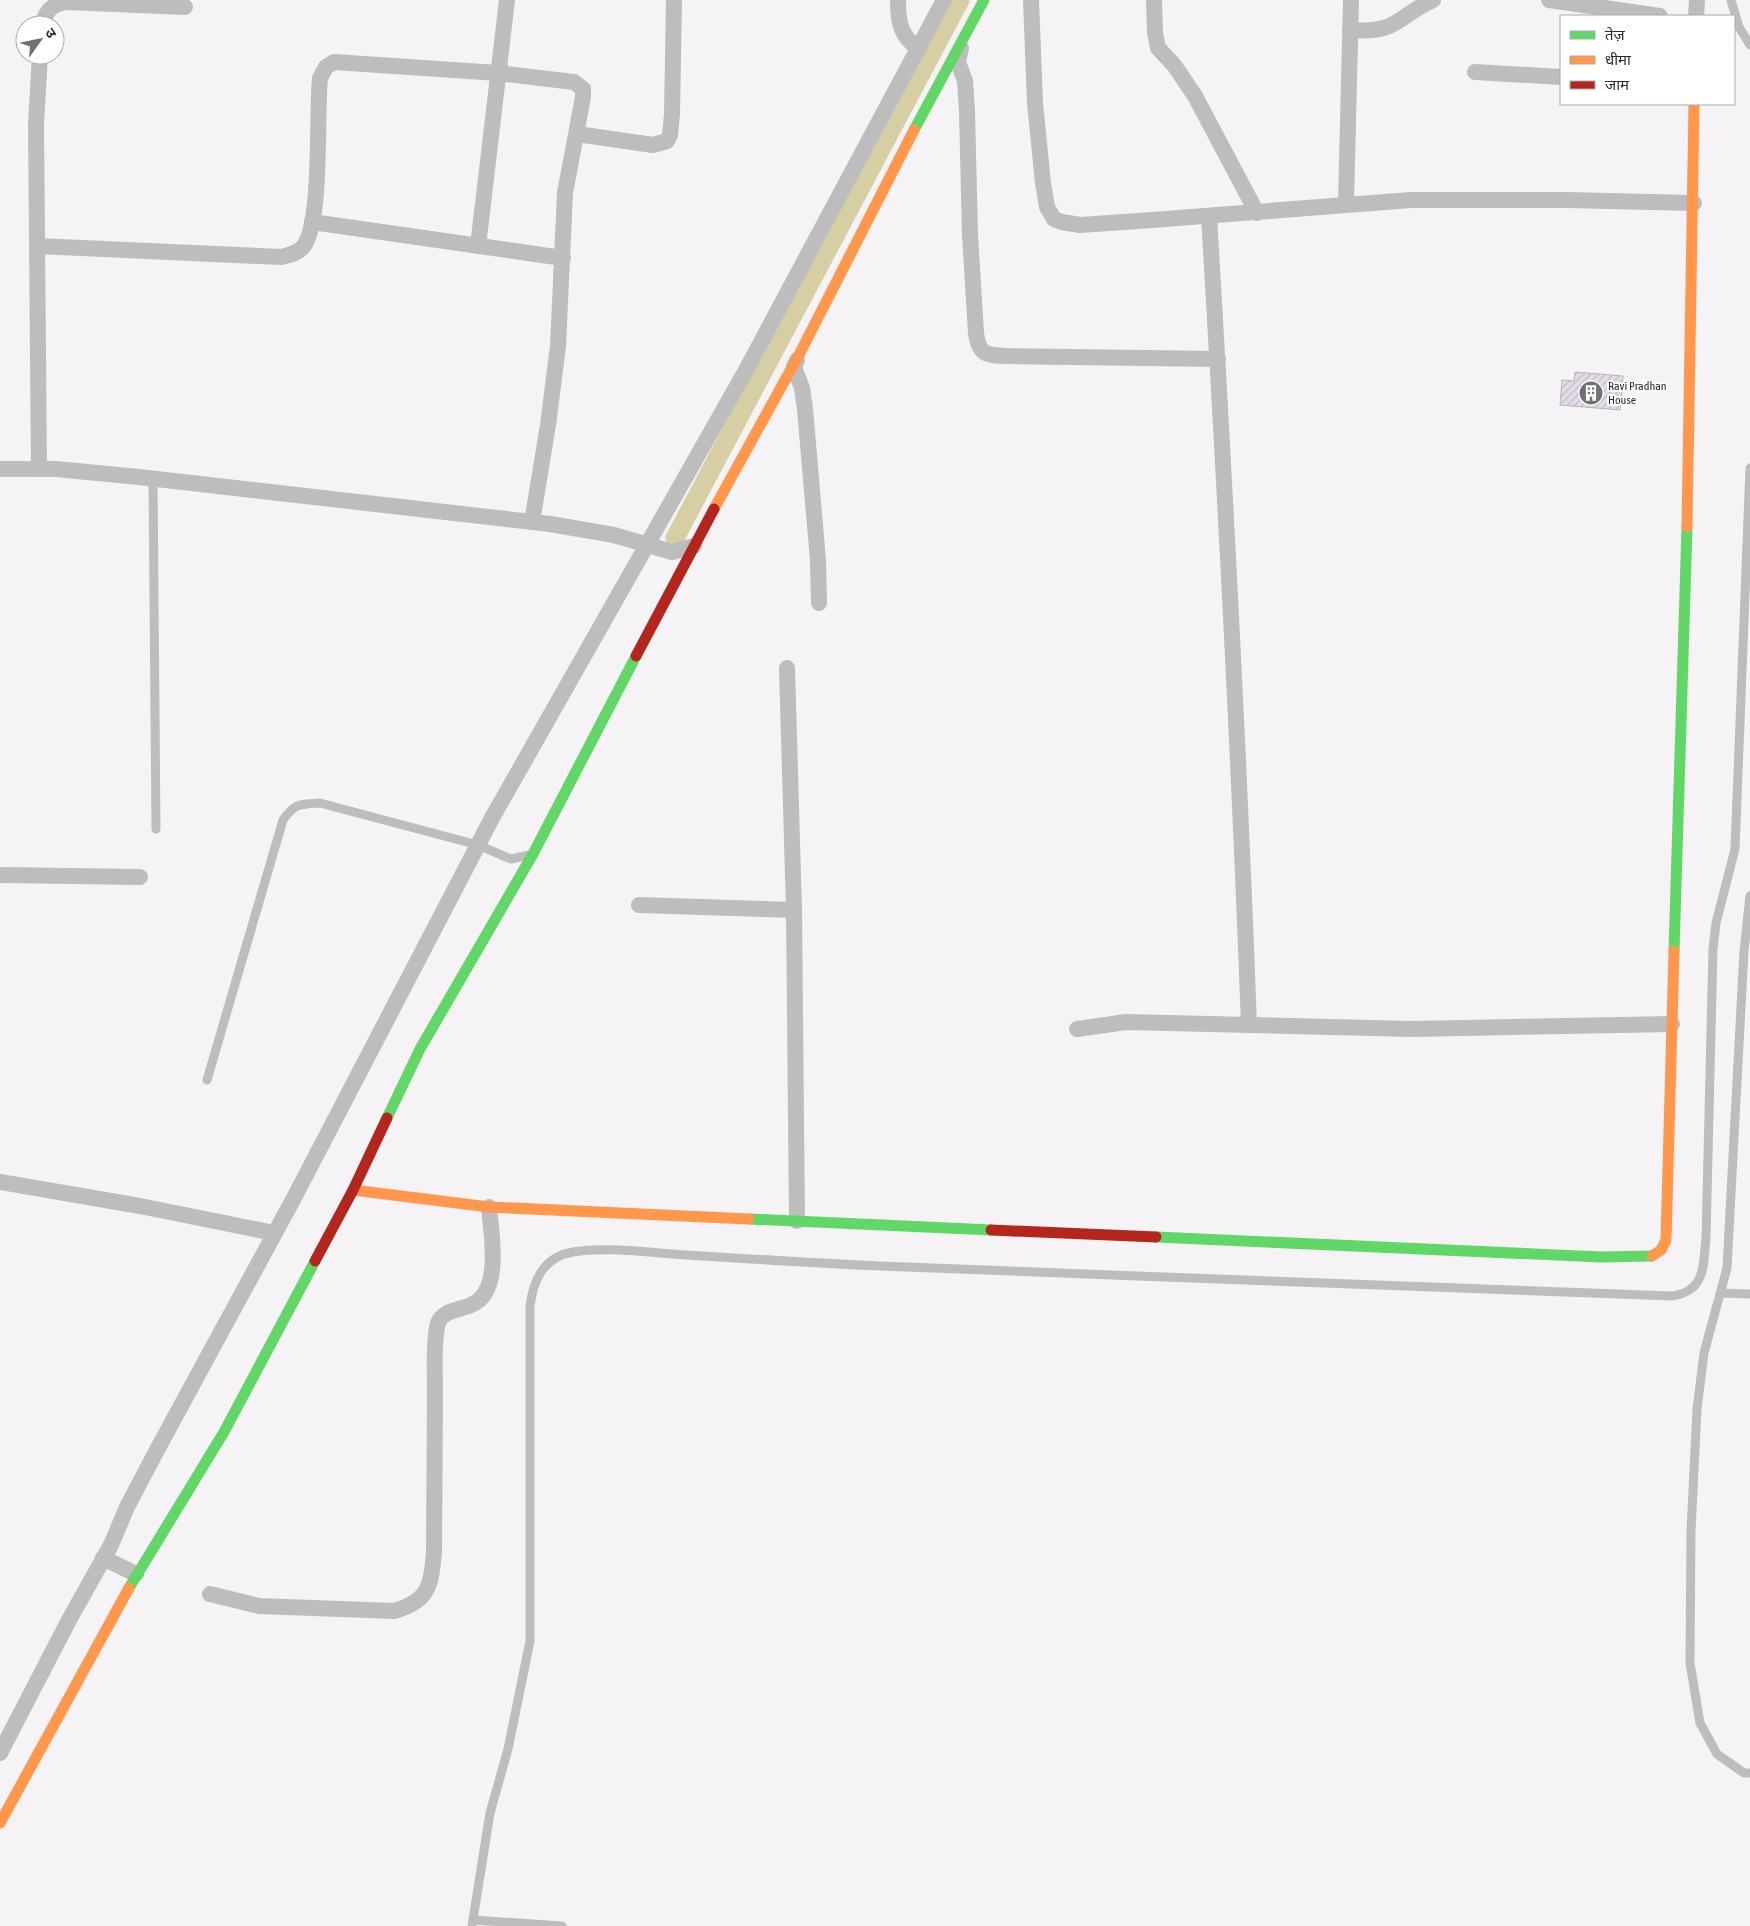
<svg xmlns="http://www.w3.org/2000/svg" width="1750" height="1926" font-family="'Asap Condensed','Noto Sans Devanagari',sans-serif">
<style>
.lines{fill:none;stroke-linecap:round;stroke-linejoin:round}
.canal{stroke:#d6cfa3;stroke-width:19}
.building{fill:url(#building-hatch);stroke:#b8b6b8}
.lane{stroke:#bdbdbd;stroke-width:9}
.street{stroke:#bdbdbd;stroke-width:16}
.fast{stroke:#63d668;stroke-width:11}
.slow{stroke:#ff974d;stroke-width:11}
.jam{stroke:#b3261e;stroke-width:11}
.labels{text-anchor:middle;stroke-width:4;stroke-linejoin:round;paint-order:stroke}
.poi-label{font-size:12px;fill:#2b2a2c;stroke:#fff;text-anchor:start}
</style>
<defs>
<pattern id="building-hatch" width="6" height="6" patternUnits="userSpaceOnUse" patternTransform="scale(1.25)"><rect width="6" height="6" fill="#e3dbe7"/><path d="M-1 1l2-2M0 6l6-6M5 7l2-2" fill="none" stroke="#c3bcc6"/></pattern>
</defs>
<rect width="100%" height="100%" fill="#f5f3f6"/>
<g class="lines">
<!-- canal -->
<path class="canal" d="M675 538 960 0"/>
</g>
<!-- building -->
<path class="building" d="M1575 372 1623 376 1620 410 1560 405 1562 380 1574 381Z"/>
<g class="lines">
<!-- lane -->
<g class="lane">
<path d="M1731 0 1739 27 1750 45"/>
<path d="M153 479 156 829"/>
<path d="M1750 896 1744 951 1727 1268 1704 1353 1697 1409 1691 1531 1690 1663 1700 1723 1717 1754 1744 1773H1750"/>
<path d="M207 1080 283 820C295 803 300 804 320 803L478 845 511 859 529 855"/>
<path d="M1721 1293 1750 1294"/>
<path d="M473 1920 562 1926"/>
<path d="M472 1926 490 1813 508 1749 530 1641V1307C533 1280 543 1257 573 1252 604 1246 653 1253 686 1255 750 1259 815 1263 880 1266 1144 1276 1408 1287 1672 1296 1706 1291 1703 1266 1706 1238L1713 949 1716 923 1735 849 1750 468"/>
</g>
<!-- street -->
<g class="street">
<path d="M898 0C898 21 900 36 918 48"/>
<path d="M1031 0 1035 103 1043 183 1047 207 1054 219 1062 222 1080 225 1139 221 1411 200H1566L1694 203"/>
<path d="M1154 0 1155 33 1158 48 1174 65 1195 96 1257 213"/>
<path d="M1549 0 1660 16"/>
<path d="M1696 16 1697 0"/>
<path d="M43 25C45 11 52 4 66 2L185 7"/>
<path d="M1350 30C1398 34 1396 17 1433 0"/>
<path d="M961 48 958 62 965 81 967 111 970 235 976 333C979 356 987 355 1007 356L1218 359"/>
<path d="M1475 72 1561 77"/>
<path d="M577 134 653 145 667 141 670 135 672 114 674 0"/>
<path d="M1346 203 1351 0"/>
<path d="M1209 216C1225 486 1239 755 1249 1025"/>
<path d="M312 222 563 258"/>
<path d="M37 246 281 257C289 255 296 254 302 248 323 227 316 112 320 78L326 67 334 62 498 73 574 82 583 89V97L565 193 558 346 548 425 532 522"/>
<path d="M478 246 507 0"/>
<path d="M797 360 794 367 802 388 805 409 818 560 819 603"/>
<path d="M0 469H56L139 477 550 524 614 535 672 552 694 546"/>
<path d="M39 469 36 123 40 55"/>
<path d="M787 668 794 910 797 1221"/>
<path d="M0 875 140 877"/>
<path d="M639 905 794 910"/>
<path d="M1077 1029 1126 1022 1412 1029 1672 1024"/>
<path d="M0 1182 140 1206 274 1233"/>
<path d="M103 1558 136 1574"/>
<path d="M210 1594 259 1606 394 1611C429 1601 431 1586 434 1552 434 1499 435 1445 435 1392 435 1373 433 1340 438 1323 443 1310 460 1310 471 1305 503 1292 491 1234 489 1207"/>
<path d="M0 1753 69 1620 111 1545 127 1507 157 1450 295 1196 492 818 745 372 944 0"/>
</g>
<!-- fast -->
<g class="fast">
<path d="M914 130 984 0"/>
<path d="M1674 951 1687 527"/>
<path d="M387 1118 420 1049 533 854 636 656"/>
<path d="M749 1219 991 1230"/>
<path d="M1156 1237 1601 1257 1652 1256"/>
<path d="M129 1588 224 1432 315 1261"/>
</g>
<!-- slow -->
<g class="slow">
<path d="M714 509 801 351 914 130"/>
<path d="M1687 527 1694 104"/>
<path d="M353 1190 489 1207 749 1219"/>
<path d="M1652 1256 1661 1250 1666 1240 1674 951"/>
<path d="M0 1823 129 1588"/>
</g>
<!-- jam -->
<g class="jam">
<path d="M636 656 714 509"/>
<path d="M991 1230 1156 1237"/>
<path d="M315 1261 353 1190 387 1118"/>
</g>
</g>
<!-- icons -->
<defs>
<symbol id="building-disc" viewBox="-11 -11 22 22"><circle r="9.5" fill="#727073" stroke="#fff"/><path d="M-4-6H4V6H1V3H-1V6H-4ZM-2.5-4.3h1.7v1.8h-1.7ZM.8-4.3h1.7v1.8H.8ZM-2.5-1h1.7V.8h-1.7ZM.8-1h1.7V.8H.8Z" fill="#fff"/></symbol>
</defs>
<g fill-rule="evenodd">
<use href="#building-disc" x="1577" y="379" width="28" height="28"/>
</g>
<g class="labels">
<!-- poi labels -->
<g class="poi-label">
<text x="1608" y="390">Ravi Pradhan<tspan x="1608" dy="14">House</tspan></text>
</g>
</g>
<!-- legend -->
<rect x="1560" y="15" width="175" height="90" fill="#ffffff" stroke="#aaaaab"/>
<rect x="1570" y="31" width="25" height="8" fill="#63d668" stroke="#aaaaab"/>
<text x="1605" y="40" font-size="15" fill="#2b2a2c">तेज़</text>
<rect x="1570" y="56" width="25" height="8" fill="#ff974d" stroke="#aaaaab"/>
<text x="1605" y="65" font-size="15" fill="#2b2a2c">धीमा</text>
<rect x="1570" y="81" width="25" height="8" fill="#b3261e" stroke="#aaaaab"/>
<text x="1605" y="90" font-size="15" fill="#2b2a2c">जाम</text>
<!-- north arrow -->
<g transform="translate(40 40) rotate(57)"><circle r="24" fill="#ffffff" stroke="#aaaaab"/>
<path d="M0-4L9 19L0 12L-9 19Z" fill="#727073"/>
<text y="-8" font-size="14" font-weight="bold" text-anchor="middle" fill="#2b2a2c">उ</text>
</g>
</svg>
